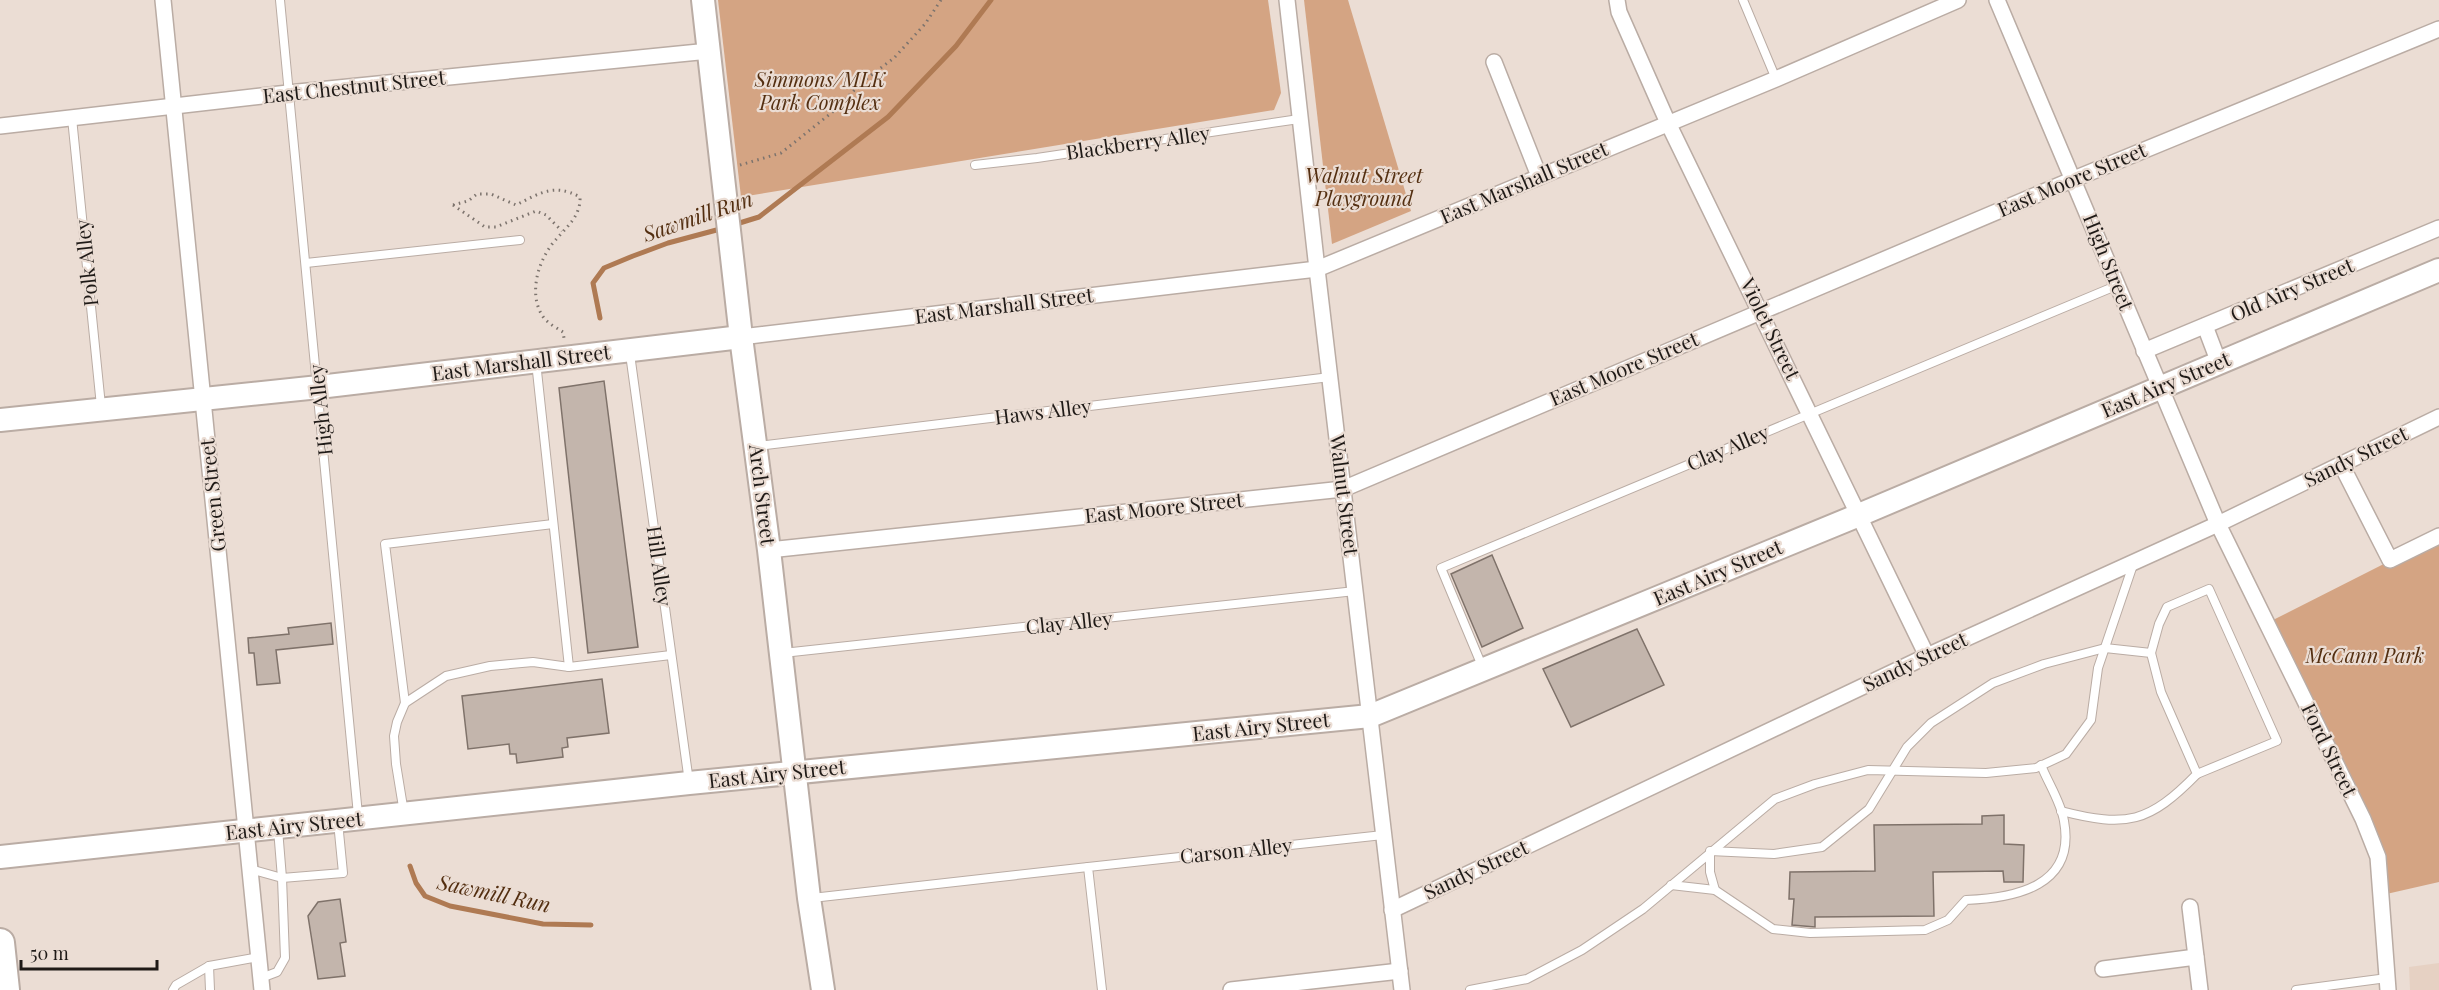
<svg xmlns="http://www.w3.org/2000/svg" width="2439" height="990" font-family="'Playfair Display',serif">
<style>
.built{fill:#e6d1c3}
.green{fill:#d4a483}
.lines{fill:none;stroke-linecap:round;stroke-linejoin:round}
.stream{stroke:#af7a53;stroke-width:5}
.building{fill:#c3b5ac;stroke:#7f726a;stroke-width:1.5}
.lane-casing{stroke:#baaca4;stroke-width:10}
.street-casing{stroke:#baaca4;stroke-width:18}
.secondary-casing{stroke:#baaca4;stroke-width:26}
.highway-casing{stroke:#baaca4;stroke-width:32}
.path{stroke:#7c736d;stroke-width:3;stroke-dasharray:1.5 4.5;stroke-linecap:butt}
.lane{stroke:#fff;stroke-width:8}
.street{stroke:#fff;stroke-width:15}
.secondary{stroke:#fff;stroke-width:22}
.highway{stroke:#fff;stroke-width:28}
.labels{text-anchor:middle;stroke-width:4.5;stroke-linejoin:round;paint-order:stroke}
.park-label{font-size:20px;font-style:italic;fill:#542f11;stroke:#ebddd4}
.street-label{font-size:20px;fill:#1f1a17;stroke:#ebddd4}
.water-label{font-size:21px;font-style:italic;fill:#532e10;stroke:#ebddd4}
</style>
<rect width="100%" height="100%" fill="#ebddd4"/>
<!-- built -->
<path class="built" d="M2439 963V990H2410L2409 967Z"/>
<!-- green -->
<g class="green">
<path d="M718 0H1268L1281 93 1274 110 741 197Z"/>
<path d="M1304 0H1348L1411 211 1332 244Z"/>
<path d="M2439 536V882L2382 895 2378 857 2267 623Z"/>
</g>
<g class="lines">
<!-- stream -->
<g class="stream">
<path d="M733 225 759 217 888 117 956 46 991 0"/>
<path d="M600 318 593 283 604 268 633 256 668 243 724 228"/>
<path d="M410 866 416 883 425 896 450 906 543 924 591 925"/>
</g>
</g>
<!-- building -->
<g class="building">
<path d="M604 381 638 647 588 653 559 388Z"/>
<path d="M1492 555 1523 628 1482 647 1451 574Z"/>
<path d="M331 623 333 644 276 650 280 683 257 685 254 653H249L248 638 289 634 288 628Z"/>
<path d="M1637 629 1664 685 1571 727 1543 669Z"/>
<path d="M602 679 609 733 567 738 568 747 562 748 563 757 517 763 516 754H510L509 744 468 749 462 696Z"/>
<path d="M2004 815V844L2024 845 2023 882H2004L2003 871 1933 872 1934 916 1815 917V927L1792 925 1794 899H1789L1790 872 1875 871 1874 825 1982 824V816Z"/>
<path d="M340 899 346 942 340 943 345 976 318 979 308 916 318 902Z"/>
</g>
<g class="lines">
<defs>
<g id="lane">
<path d="M280 0 358 815"/>
<path d="M1743 0 1776 79"/>
<path d="M72 118 101 406"/>
<path d="M975 165 1037 158 1299 119"/>
<path d="M306 263 520 240"/>
<path d="M630 354 689 782"/>
<path d="M536 362 569 667"/>
<path d="M758 446 1330 377"/>
<path d="M783 653 1355 591"/>
<path d="M2151 653 2159 624 2167 607 2209 589 2277 741 2197 774"/>
<path d="M1482 666 1441 568 2118 285"/>
<path d="M405 703 385 544 553 524"/>
<path d="M404 813 396 764 394 736 397 722 405 703 446 676 490 666 533 662 569 667 671 655"/>
<path d="M278 829 282 878 343 873 338 822"/>
<path d="M250 869 282 878 285 958 277 972 261 978"/>
<path d="M1671 885 1715 890 1773 929 1810 933 1925 930 1948 920 1966 900C2016 898 2076 886 2064 821 2061 802 2048 783 2041 765"/>
<path d="M1715 890 1710 872V851L1774 854 1822 847 1869 809 1907 747 1931 723 1993 683 2044 664 2105 648 2151 653 2161 692 2197 774C2149 823 2127 828 2061 811"/>
<path d="M812 898 1088 867"/>
<path d="M209 966 210 990"/>
<path d="M173 990 176 985 209 966 259 957"/>
<path d="M1102 990 1088 867 1383 835"/>
<path d="M1470 990 1527 979 1582 950 1643 909 1775 799 1815 784 1868 770 1986 773 2036 768 2066 754 2091 720 2098 668 2134 562"/>
<path d="M2296 990 2387 978"/>
</g>
<g id="street">
<path d="M163 0 262 990"/>
<path d="M1287 0 1317 269 1402 990"/>
<path d="M1617 0 1619 12 1668 123 1927 656"/>
<path d="M1997 0 2218 524 2363 819 2378 857 2388 990"/>
<path d="M1494 62 1539 176"/>
<path d="M0 126 288 93 709 51"/>
<path d="M2205 326 2219 363"/>
<path d="M741 337 1317 269 1776 79 1958 0"/>
<path d="M2144 351 2439 228"/>
<path d="M2341 464 2390 560 2439 536"/>
<path d="M769 550 1343 489 2074 179 2439 29"/>
<path d="M2190 907 2200 990"/>
<path d="M1392 910 1927 656 2218 524 2439 417"/>
<path d="M2103 969 2196 957"/>
<path d="M1231 990 1400 971"/>
</g>
<g id="secondary">
<path d="M703 0 741 337 769 550 809 898 823 990"/>
<path d="M0 420 319 387 741 337"/>
<path d="M0 857 689 783 1370 716 1859 515 2439 270"/>
</g>
<path id="highway" d="M0 943 5 990"/>
</defs>
<!-- lane casing -->
<use href="#lane" class="lane-casing"/>
<!-- street casing -->
<use href="#street" class="street-casing"/>
<!-- secondary casing -->
<use href="#secondary" class="secondary-casing"/>
<!-- highway casing -->
<use href="#highway" class="highway-casing"/>
<!-- path -->
<g class="path">
<path d="M740 165 781 153 835 110 862 82 894 58 925 24 941 0"/>
<path d="M453 205 468 201 477 194H491L516 205C540 193 554 183 580 197 581 219 562 230 550 247 536 267 529 298 544 318 549 324 557 328 563 332L564 338"/>
<path d="M453 205 485 227H496L536 211 546 215 562 231"/>
</g>
<!-- lane -->
<use href="#lane" class="lane"/>
<!-- street -->
<use href="#street" class="street"/>
<!-- secondary -->
<use href="#secondary" class="secondary"/>
<!-- highway -->
<use href="#highway" class="highway"/>
</g>
<g class="labels">
<!-- park labels -->
<g class="park-label">
<text x="820" y="87">Simmons/MLK<tspan x="820" dy="23">Park Complex</tspan></text>
<text x="1364" y="183">Walnut Street<tspan x="1364" dy="23">Playground</tspan></text>
<text x="2365" y="663">McCann Park</text>
</g>
<!-- street labels -->
<g class="street-label">
<text transform="translate(354 87) rotate(-6)" y="7">East Chestnut Street</text>
<text transform="translate(1138 143) rotate(-8)" y="7">Blackberry Alley</text>
<text transform="translate(2072 180) rotate(-23)" y="7">East Moore Street</text>
<text transform="translate(1524 183) rotate(-23)" y="7">East Marshall Street</text>
<text transform="translate(2108 262) rotate(68)" y="7">High Street</text>
<text transform="translate(87 263) rotate(-96)" y="7">Polk Alley</text>
<text transform="translate(2292 290) rotate(-23)" y="7">Old Airy Street</text>
<text transform="translate(1004 306) rotate(-7)" y="7">East Marshall Street</text>
<text transform="translate(1770 329) rotate(64)" y="7">Violet Street</text>
<text transform="translate(521 363) rotate(-7)" y="7">East Marshall Street</text>
<text transform="translate(1624 369) rotate(-23)" y="7">East Moore Street</text>
<text transform="translate(2166 385) rotate(-23)" y="7">East Airy Street</text>
<text transform="translate(321 410) rotate(-96)" y="7">High Alley</text>
<text transform="translate(1043 412) rotate(-7)" y="7">Haws Alley</text>
<text transform="translate(1728 448) rotate(-23)" y="7">Clay Alley</text>
<text transform="translate(2356 457) rotate(-26)" y="7">Sandy Street</text>
<text transform="translate(213 495) rotate(-96)" y="7">Green Street</text>
<text transform="translate(762 495) rotate(83)" y="7">Arch Street</text>
<text transform="translate(1344 495) rotate(83)" y="7">Walnut Street</text>
<text transform="translate(1164 508) rotate(-6)" y="7">East Moore Street</text>
<text transform="translate(659 566) rotate(82)" y="7">Hill Alley</text>
<text transform="translate(1718 573) rotate(-23)" y="7">East Airy Street</text>
<text transform="translate(1069 623) rotate(-6)" y="7">Clay Alley</text>
<text transform="translate(1915 662) rotate(-25)" y="7">Sandy Street</text>
<text transform="translate(1261 727) rotate(-6)" y="7">East Airy Street</text>
<text transform="translate(2329 750) rotate(64)" y="7">Ford Street</text>
<text transform="translate(777 774) rotate(-6)" y="7">East Airy Street</text>
<text transform="translate(294 826) rotate(-6)" y="7">East Airy Street</text>
<text transform="translate(1236 851) rotate(-6)" y="7">Carson Alley</text>
<text transform="translate(1476 870) rotate(-25)" y="7">Sandy Street</text>
</g>
<!-- water labels -->
<g class="water-label">
<text transform="translate(698 217) rotate(-19)" y="7">Sawmill Run</text>
<text transform="translate(494 894) rotate(12)" y="7">Sawmill Run</text>
</g>
</g>
<!-- scale -->
<path d="M21 960v9h136v-9" fill="none" stroke="#1f1a17" stroke-width="3"/>
<text x="30" y="960" font-size="18" fill="#1f1a17" stroke="#ebddd4" stroke-width="4.5" paint-order="stroke">50 m</text>
</svg>
